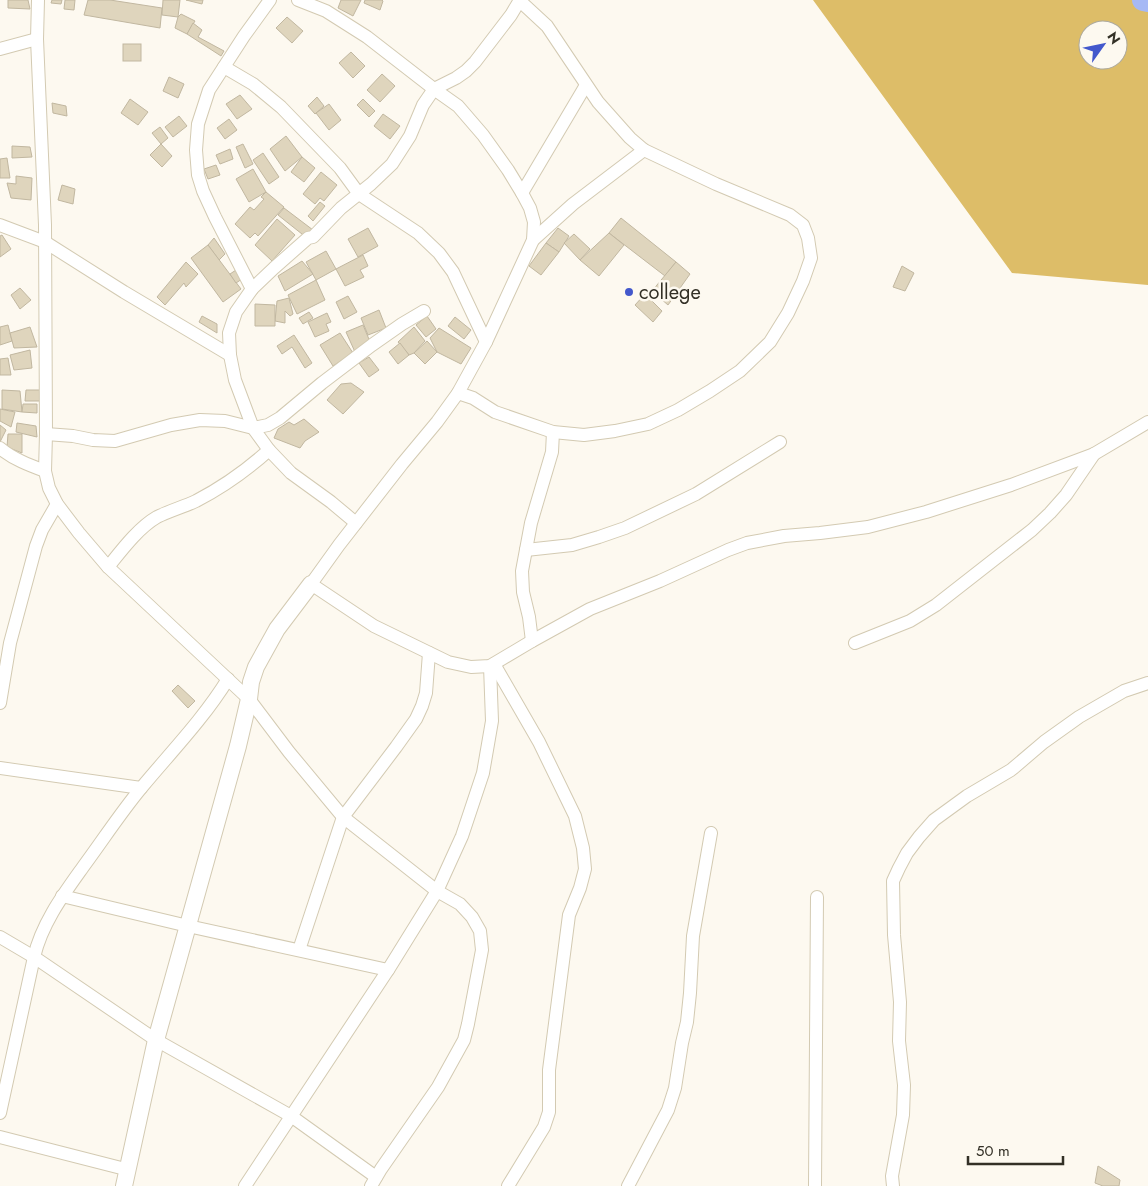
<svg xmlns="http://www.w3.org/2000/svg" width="1148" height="1186" font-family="Jost,sans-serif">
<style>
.forest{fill:#ddbd68;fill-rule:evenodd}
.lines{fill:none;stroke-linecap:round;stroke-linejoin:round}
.river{stroke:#a6b9f5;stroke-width:22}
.building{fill:#dfd5bd;stroke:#c1b7a0}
.minor-casing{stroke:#d3cab2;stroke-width:14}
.tertiary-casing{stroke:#d3cab2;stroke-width:18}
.minor{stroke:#fff;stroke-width:12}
.tertiary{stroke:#fff;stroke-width:16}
.poi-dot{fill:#4358cc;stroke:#fdf9f0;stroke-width:2}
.labels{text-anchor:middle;stroke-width:5;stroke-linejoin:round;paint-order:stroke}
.poi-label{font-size:20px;fill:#333026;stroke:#fdf9f0;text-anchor:start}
</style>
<rect width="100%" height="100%" fill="#fdf9f0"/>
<!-- forest -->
<path class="forest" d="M813 0H1148V285L1012 273ZM1088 30H1118V60H1088Z"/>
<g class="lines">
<!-- river -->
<path class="river" d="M1143 0 1148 1"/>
</g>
<!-- building -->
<g class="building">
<path d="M8 0H28L30 9 8 8Z"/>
<path d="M52 0H62L61 4 51 3Z"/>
<path d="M65 0H75L74 10 64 9Z"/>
<path d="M88 0H110L162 8 160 28 84 15Z"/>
<path d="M163 0H180L178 17 162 15Z"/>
<path d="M186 0H203L202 4Z"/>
<path d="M341 0H361L353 16 338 8Z"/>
<path d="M365 0H382L383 1 380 10 364 3Z"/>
<path d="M181 14 195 21 187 34 175 28 178 17Z"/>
<path d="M287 17 303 31 292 43 276 28Z"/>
<path d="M193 23 202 30 198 37 224 51 221 56 187 34Z"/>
<rect x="123" y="44" width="18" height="17"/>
<path d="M351 52 365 66 353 78 339 63Z"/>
<path d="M382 74 395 86 380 102 367 90Z"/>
<path d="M169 77 184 84 178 98 163 91Z"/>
<path d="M240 95 252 109 237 119 226 104Z"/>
<path d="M317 97 324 106 315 114 308 106Z"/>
<path d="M130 99 148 112 138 125 121 113Z"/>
<path d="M363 99 375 111 369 117 357 105Z"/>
<path d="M52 103 66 106 67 116 53 113Z"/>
<path d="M329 104 341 120 329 130 316 113Z"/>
<path d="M383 114 400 126 390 139 374 126Z"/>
<path d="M179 116 187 126 173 137 165 127Z"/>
<path d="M229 119 237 130 225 139 217 128Z"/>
<path d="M160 127 168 138 161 144 152 133Z"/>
<path d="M286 136 302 157 285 171 270 149Z"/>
<path d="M161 144 172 156 162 167 150 155Z"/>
<path d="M243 144 253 164 245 168 236 147Z"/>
<path d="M12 146 30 147 32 157 12 158Z"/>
<path d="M230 149 233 159 220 164 216 155Z"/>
<path d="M263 153 279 177 269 184 253 160Z"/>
<path d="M302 157 315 168 304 182 291 172Z"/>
<path d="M7 158 10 178H0V159Z"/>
<path d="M216 165 220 175 208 179 204 169Z"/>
<path d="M253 169 266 192 249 202 236 179Z"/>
<path d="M321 172 337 185 324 201 320 198 315 204 303 194Z"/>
<path d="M16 176 32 178 31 200 11 198 7 183 16 184Z"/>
<path d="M62 185 75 189 73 204 58 200Z"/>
<path d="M266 192 284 207 258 236 255 233 250 238 235 224 250 207 254 210 264 199 261 197Z"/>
<path d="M320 202 325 206 313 221 308 216Z"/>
<path d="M284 208 313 230 307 238 278 215Z"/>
<path d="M621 218 676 262 665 276 609 233Z"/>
<path d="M277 219 295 235 272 261 255 245Z"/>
<path d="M368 228 378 246 358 257 348 239Z"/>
<path d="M558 228 569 236 559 252 546 243Z"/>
<path d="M609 233 624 245 599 276 580 260Z"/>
<path d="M574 234 590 249 580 260 564 243Z"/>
<path d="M2 235 11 249 0 257V236Z"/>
<path d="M214 238 225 254 219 260 208 245Z"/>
<path d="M546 243 559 252 541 275 529 266Z"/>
<path d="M208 245 241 289 223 302 191 258Z"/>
<path d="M326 251 336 269 316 280 306 262Z"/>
<path d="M363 255 368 266 360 270 364 277 345 286 336 269Z"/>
<path d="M302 261 313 274 285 291 278 276Z"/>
<path d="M186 262 198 274 186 287 184 283 165 305 157 297Z"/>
<path d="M676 262 690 274 668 305 652 291Z"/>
<path d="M902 266 914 273 905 291 893 287Z"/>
<path d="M236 270 242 279 236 283 230 274Z"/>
<path d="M316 280 325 300 297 314 288 295Z"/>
<path d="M20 288 31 300 20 309 11 295Z"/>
<path d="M645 294 662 311 653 322 635 305Z"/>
<path d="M348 296 357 312 344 319 336 302Z"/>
<path d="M289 298 293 314 290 316 285 311V323L275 321 277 301Z"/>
<path d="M255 304 275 305V326H255Z"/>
<path d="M379 310 386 328 368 335 361 318Z"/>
<path d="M309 312 313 318 303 324 299 318Z"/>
<path d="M327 313 331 322 326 324 329 331 315 337 308 322Z"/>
<path d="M202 316 217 324V333L199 322Z"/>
<path d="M427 316 436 329 426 337 416 325Z"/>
<path d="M455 317 471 330 464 339 448 326Z"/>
<path d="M8 325 12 341 0 345V327Z"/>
<path d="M363 325 371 344 355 352 346 332Z"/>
<path d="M30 327 37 347 14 348 10 333Z"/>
<path d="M414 327 425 341 414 353 409 355 398 342Z"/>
<path d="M439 328 471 348 461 364 437 352 430 338Z"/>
<path d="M340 333 353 353 333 366 320 345Z"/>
<path d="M294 335 312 363 305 368 292 347 282 354 277 346Z"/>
<path d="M427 341 437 352 425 364 414 353Z"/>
<path d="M400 343 409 355 398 364 389 352Z"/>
<path d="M30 350 32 368 14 370 10 355Z"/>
<path d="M369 357 379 370 369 377 359 363Z"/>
<path d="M8 358 11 375H0V359Z"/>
<path d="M351 383 364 392 343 414 327 400 341 384Z"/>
<path d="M2 390 20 391 22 412 2 409Z"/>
<path d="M26 390H41L40 401H25Z"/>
<path d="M23 404H37V413L22 412Z"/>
<path d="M0 409 15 412 11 427 0 421Z"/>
<path d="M304 419 319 432 305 441 300 448 274 438 278 429 289 422 294 425Z"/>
<path d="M17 423 36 426 37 437 16 432Z"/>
<path d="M0 425 6 430 0 442Z"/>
<path d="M8 434H22V453L7 447Z"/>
<path d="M178 685 195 701 188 708 172 691Z"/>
<path d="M1098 1166 1120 1180 1119 1186H1103L1095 1183Z"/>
</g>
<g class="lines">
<defs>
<g id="minor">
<path d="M38 0 37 39 45 225 46 434 45 471 49 488 57 504 79 533 108 567 249 699 289 752 343 817 437 891 460 904 472 917 480 931 482 950 468 1024 464 1040 438 1087 381 1169 371 1186"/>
<path d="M298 0 326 11 367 37 434 89 458 106 483 135 508 170 522 193 530 208 534 222 533 240 486 342 458 393 437 422 402 464 339 545 311 584 374 626 448 662 471 667 490 666 532 641 590 609 660 581 728 550 747 543 784 536 820 533 868 527 926 512 1011 485 1094 454 1148 422"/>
<path d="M0 49 37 39"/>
<path d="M224 67 253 84 281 107 340 168 359 194 418 233 439 253 453 272 486 342"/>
<path d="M522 193 586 85"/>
<path d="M0 225 45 242 124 292 230 355"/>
<path d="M533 240 573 204 644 150"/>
<path d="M252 289 215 217 203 191 198 175 196 150 198 124 209 90 244 36 270 0"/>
<path d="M458 393 473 398 495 412 553 432 584 435 615 431 648 424 678 410 710 391 740 371 770 342 788 313 803 281 811 258 808 238 803 225 790 215 716 184 644 150 630 138 598 102 547 26 519 0"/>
<path d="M46 434 73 436 93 440 115 441 171 425 200 420 225 421 253 428 268 425 280 418 322 383 372 345 402 324 424 311"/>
<path d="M0 448C13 459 29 465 45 471"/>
<path d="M356 523 331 502 291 473 269 450 253 428 235 380 230 355 229 333 236 312 252 289 274 268 308 238 313 237 341 208 371 184 392 164 410 136 423 105 434 89 456 78 466 71 475 62 511 15 520 0"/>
<path d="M526 550 572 545 599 537 625 528 696 494 780 442"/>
<path d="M108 567C121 551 138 528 157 517 169 511 183 507 196 501 221 488 248 469 269 450"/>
<path d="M532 641 529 617 523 592 522 571 531 523 552 452 553 432"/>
<path d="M855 643 910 621 936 605 1032 530 1050 513 1066 495 1094 454"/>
<path d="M494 664 539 742 575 816 583 848 585 869 580 888 569 915 549 1070V1112L544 1127 508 1186"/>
<path d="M0 703 10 643 36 546 42 530 57 504"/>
<path d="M0 768 141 788"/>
<path d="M62 896 188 926 388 970"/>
<path d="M0 937 34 957 156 1040 291 1116 376 1177"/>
<path d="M299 950 343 817 396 747 416 719 422 706 426 693 429 653"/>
<path d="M0 1113 34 957C42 923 63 895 83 867 103 840 121 812 142 787 172 751 204 718 228 679"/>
<path d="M0 1137 129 1170"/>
<path d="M245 1186 388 970 437 891 462 836 483 773 492 721 490 666"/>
<path d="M628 1186 668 1110 675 1088 682 1043 687 1022 690 993 693 936 711 833"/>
<path d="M815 1186 817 897"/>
<path d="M893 1186 892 1176 903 1115 904 1085 899 1041 900 1002 894 935 893 881 899 868 907 853 919 837 934 820 967 796 1011 770 1044 742 1079 717 1124 691 1148 683"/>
</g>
<path id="tertiary" d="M124 1186 156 1040 238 746 249 699 251 682 256 667 277 629 311 584"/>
</defs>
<!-- minor casing -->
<use href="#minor" class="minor-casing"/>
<!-- tertiary casing -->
<use href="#tertiary" class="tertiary-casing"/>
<!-- minor -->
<use href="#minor" class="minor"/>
<!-- tertiary -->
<use href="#tertiary" class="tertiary"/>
</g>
<!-- markers -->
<circle class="poi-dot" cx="629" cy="292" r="5"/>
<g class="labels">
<!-- poi labels -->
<g class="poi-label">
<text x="639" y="299">college</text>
</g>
</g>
<!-- north arrow -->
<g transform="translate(1103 45) rotate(57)"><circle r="24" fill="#fdf9f0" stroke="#aca99f"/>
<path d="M0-4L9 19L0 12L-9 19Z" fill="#4358cc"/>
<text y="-8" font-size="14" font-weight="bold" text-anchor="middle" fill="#333026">N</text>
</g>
<!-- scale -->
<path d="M968 1156v8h95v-8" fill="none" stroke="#333026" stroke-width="2.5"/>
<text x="976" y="1156" font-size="15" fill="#333026" stroke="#fdf9f0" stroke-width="4" paint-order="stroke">50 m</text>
</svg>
